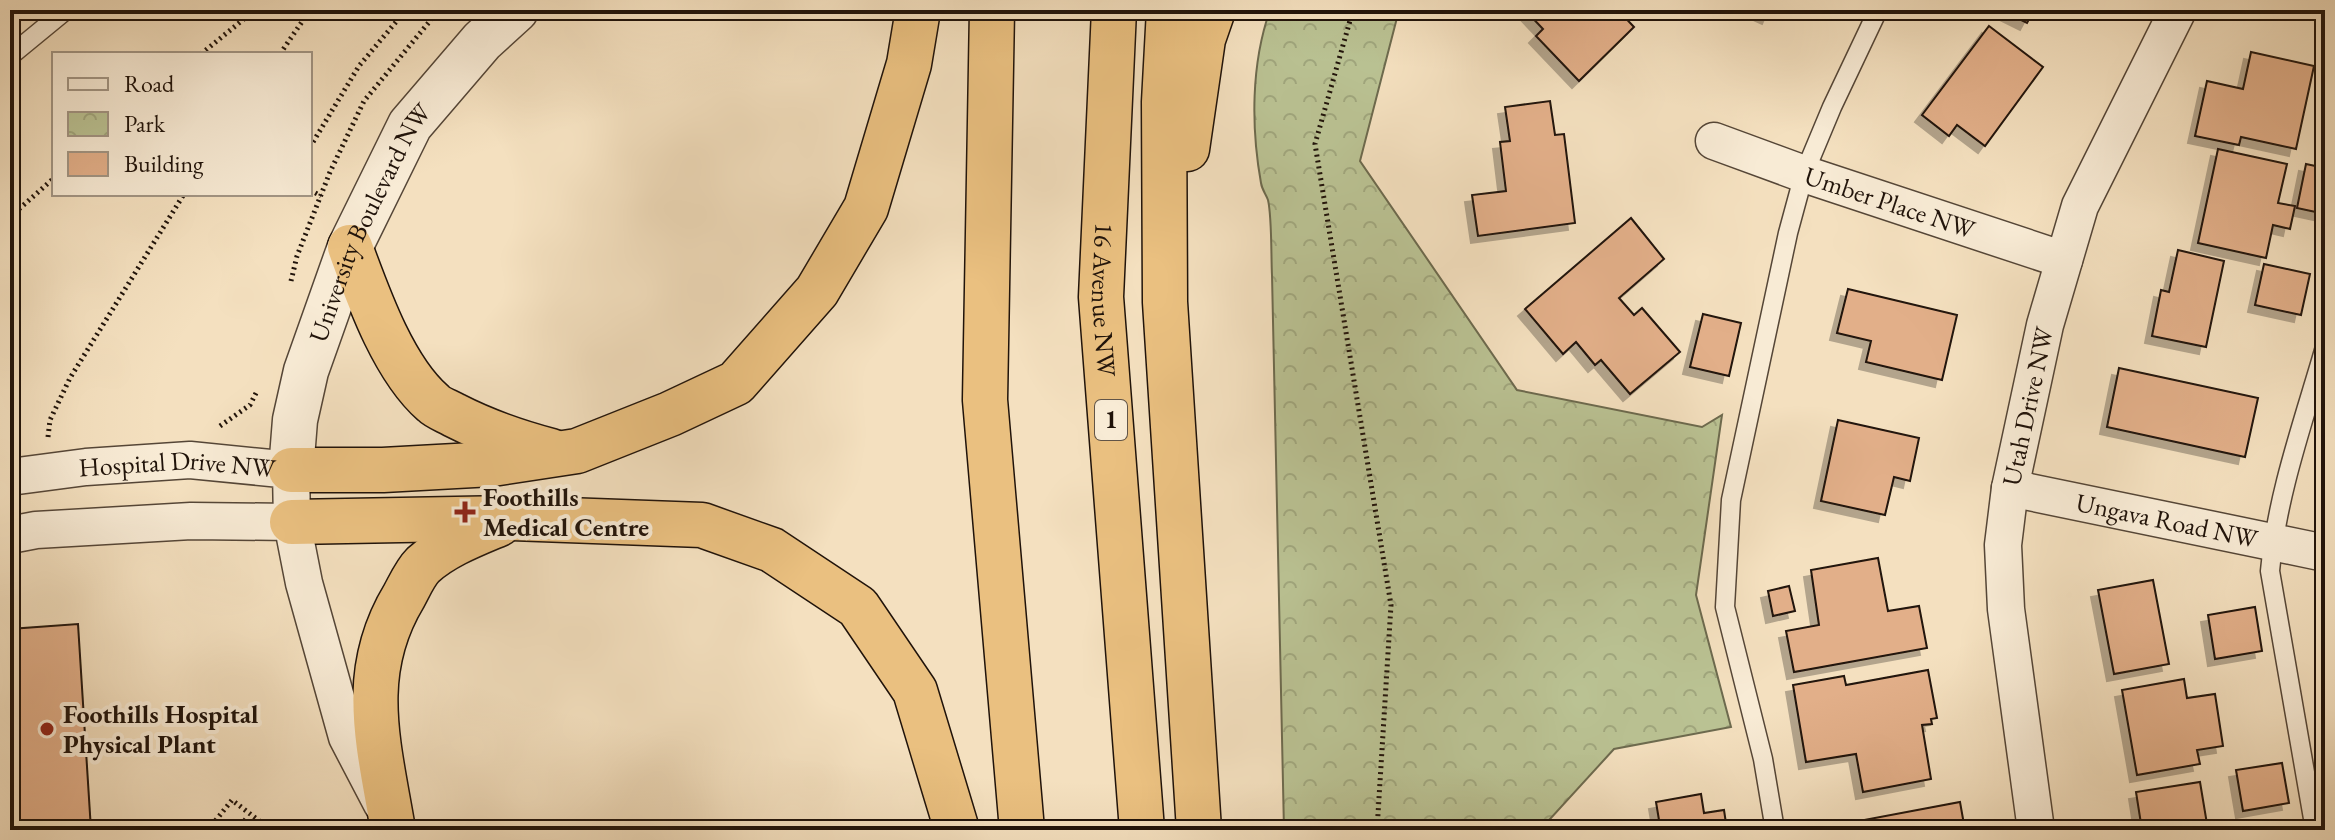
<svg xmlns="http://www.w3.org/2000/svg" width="2335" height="840" font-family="'EB Garamond',serif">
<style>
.park{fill:url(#park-crowns);stroke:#6d6a4e;stroke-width:2}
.building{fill:#e2af89;stroke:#20130a;stroke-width:2;filter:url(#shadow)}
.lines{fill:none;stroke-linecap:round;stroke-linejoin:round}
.service-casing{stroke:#554637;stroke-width:21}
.minor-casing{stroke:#554637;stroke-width:39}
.tertiary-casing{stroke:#554637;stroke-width:47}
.trunk-casing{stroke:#20130a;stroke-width:47}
.path{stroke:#20130a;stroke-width:5;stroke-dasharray:2 4;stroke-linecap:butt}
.service{stroke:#f8ebd5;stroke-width:18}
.minor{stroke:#f8ebd5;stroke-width:36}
.tertiary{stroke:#f8ebd5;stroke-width:44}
.trunk{stroke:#eac080;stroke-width:44}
.poi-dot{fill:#8f2418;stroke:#f8ebd5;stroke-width:3}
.labels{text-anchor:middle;stroke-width:8;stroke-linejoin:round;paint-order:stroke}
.shield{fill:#f8ebd5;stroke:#615447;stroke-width:2}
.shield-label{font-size:24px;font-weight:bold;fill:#20130a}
.street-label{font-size:26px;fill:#20130a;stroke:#f8ebd5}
.poi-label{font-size:26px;font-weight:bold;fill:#20130a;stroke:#f8ebd5;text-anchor:start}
</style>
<defs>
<pattern id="park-crowns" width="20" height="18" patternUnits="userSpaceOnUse" patternTransform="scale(2)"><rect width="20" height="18" fill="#bac293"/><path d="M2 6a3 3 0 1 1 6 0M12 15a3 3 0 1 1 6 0" fill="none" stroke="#a0a67d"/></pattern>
<filter id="shadow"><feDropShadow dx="-7" dy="7" stdDeviation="0" flood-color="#0004"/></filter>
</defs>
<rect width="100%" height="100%" fill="#f4e0bf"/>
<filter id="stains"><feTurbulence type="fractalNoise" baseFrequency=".0025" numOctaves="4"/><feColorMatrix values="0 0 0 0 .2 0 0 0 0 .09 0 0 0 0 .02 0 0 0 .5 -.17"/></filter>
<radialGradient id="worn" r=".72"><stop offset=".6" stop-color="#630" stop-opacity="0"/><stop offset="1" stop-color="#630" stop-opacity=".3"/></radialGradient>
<!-- park -->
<path class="park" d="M1270 10H1399L1360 161 1517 390 1702 427 1722 415 1696 595 1731 727 1614 749 1540 830H1284L1272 275C1271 256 1272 217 1268 200 1266 194 1262 190 1261 183 1251 127 1251 64 1270 10Z"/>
<!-- building -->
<g class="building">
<path d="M1525 10H1618L1634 27 1579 81 1536 36 1543 29Z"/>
<path d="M1754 10H1772L1769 17Z"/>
<path d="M2001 10H2034L2027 23Z"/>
<path d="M1989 26 2043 67 1985 146 1957 125 1949 136 1922 115Z"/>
<path d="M2251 52 2314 66 2296 149 2241 137 2239 145 2195 136 2207 81 2243 89Z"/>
<path d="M1550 101 1555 135 1564 134 1575 223 1478 236 1472 195 1506 191 1500 142 1510 141 1505 107Z"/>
<path d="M2218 149 2287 164 2278 203 2295 206 2290 229 2273 225 2266 258 2198 243Z"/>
<path d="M2306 164 2325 168V214L2297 208Z"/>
<path d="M1631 218 1664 259 1619 298 1634 315 1642 308 1680 352 1630 394 1601 360 1595 365 1576 342 1563 354 1525 309Z"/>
<path d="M2178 250 2224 261 2206 347 2152 336 2161 290 2169 292Z"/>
<path d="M2264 264 2310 274 2301 315 2255 305Z"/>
<path d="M1848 289 1957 315 1942 380 1866 362 1871 341 1837 333Z"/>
<path d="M1703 314 1741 323 1729 376 1690 367Z"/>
<path d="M2119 368 2258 398 2245 457 2107 427Z"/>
<path d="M1838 420 1919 438 1910 481 1894 477 1885 515 1821 501Z"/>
<path d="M1878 558 1888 611 1919 606 1927 648 1794 672 1786 631 1819 625 1811 570Z"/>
<path d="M2153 580 2169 664 2114 674 2098 590Z"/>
<path d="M1789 586 1795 611 1773 616 1768 591Z"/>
<path d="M2255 607 2262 651 2215 659 2208 615Z"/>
<path d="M78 624 91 830H10V629Z"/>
<path d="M1928 670 1937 718 1931 719 1932 724 1922 725 1931 779 1863 792 1856 754 1806 762 1793 685 1844 676 1846 685Z"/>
<path d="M2184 679 2187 698 2215 694 2223 746 2197 750 2200 764 2137 775 2122 690Z"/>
<path d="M2282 763 2289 803 2243 811 2236 770Z"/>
<path d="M2200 782 2208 830H2142L2136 792Z"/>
<path d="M1701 794 1704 813 1724 810 1727 830H1628L1627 826 1659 820 1656 802Z"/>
<path d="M1960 802 1965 830H1865L1864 820Z"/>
<path d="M244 819 257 830H236Z"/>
</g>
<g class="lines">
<defs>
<g id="service">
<path d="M10 56 66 10"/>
<path d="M1775 830 1763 759 1725 607 1731 500 1788 233 1804 174 1832 107 1878 10"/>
<path d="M2315 830 2270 571C2277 494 2304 420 2325 347"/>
</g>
<g id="minor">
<path id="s1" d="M1714 141 1804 174 2064 260"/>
<path id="s2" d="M10 477 86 467 190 460 291 470 292 522 304 583 347 737 382 804"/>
<path id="s3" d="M2010 488 2325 553"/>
<path d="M10 535 36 530 191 521 292 522"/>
<path id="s4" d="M2036 830 2006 609 2003 545 2010 488 2045 325 2080 206 2178 10"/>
</g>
<g id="tertiary">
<path id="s5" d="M291 470 295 420 306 371 350 247 410 125 482 41 516 10"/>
</g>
<g id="trunk">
<path d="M992 10 985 400 1022 830"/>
<path id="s6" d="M1114 10 1101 297 1142 830"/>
<path d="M1169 10 1164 102 1165 302 1199 830"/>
<path d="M1187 149 1203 39 1213 10"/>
<path d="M350 247C368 296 393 368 433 403 438 408 447 411 454 415 485 431 517 442 551 451"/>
<path d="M291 470H383L492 464 577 451 670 414 736 383 817 291 866 208 909 64 918 10"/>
<path d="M292 522 512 518 702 525 772 550 858 607 915 691 957 830"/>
<path d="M392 824C378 742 358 672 404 596 409 587 415 573 423 565 444 546 473 535 499 524"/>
</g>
</defs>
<!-- service casing -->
<use href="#service" class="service-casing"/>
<!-- minor casing -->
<use href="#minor" class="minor-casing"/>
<!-- tertiary casing -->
<use href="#tertiary" class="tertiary-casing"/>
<!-- trunk casing -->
<use href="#trunk" class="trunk-casing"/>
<!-- path -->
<g class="path">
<path d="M1353 10 1315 144 1391 605 1377 830"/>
<path d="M201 54 255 10"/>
<path d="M280 54 310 10"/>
<path d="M310 147 359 66 406 10"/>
<path d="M310 190 321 196"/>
<path d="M10 217 54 178"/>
<path d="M291 281 297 256 330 172 364 101 439 10"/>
<path d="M220 426 250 405 256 393"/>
<path d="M48 437 50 420 70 378 184 194"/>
<path d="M208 830 232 800 271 830"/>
<path d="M330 830 335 823"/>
</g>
<!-- service -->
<use href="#service" class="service"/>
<!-- minor -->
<use href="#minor" class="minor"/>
<!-- tertiary -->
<use href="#tertiary" class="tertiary"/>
<!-- trunk -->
<use href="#trunk" class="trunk"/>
</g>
<!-- markers -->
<g class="poi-dot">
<path d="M461 500h8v8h8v8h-8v8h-8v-8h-8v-8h8z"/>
<circle cx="47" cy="729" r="8"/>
</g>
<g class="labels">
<!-- shield labels -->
<rect class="shield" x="1095" y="400" width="32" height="40" rx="6"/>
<g class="shield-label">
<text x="1111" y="428">1</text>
</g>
<!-- street labels -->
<g class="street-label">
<text dy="9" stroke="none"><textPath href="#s1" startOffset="186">Umber Place NW</textPath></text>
<text dy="9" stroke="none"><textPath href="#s5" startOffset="262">University Boulevard NW</textPath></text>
<text dy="9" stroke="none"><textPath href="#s6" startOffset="290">16 Avenue NW</textPath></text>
<text dy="9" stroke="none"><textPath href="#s4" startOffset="428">Utah Drive NW</textPath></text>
<text dy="9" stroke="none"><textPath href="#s2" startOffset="168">Hospital Drive NW</textPath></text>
<text dy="9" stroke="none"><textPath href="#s3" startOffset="160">Ungava Road NW</textPath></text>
</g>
<!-- poi labels -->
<g class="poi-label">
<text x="483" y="506">Foothills<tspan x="483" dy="30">Medical Centre</tspan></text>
<text x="63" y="723">Foothills Hospital<tspan x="63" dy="30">Physical Plant</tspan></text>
</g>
</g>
<!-- margin -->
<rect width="2335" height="840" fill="none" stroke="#f4e0bf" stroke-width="40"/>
<rect x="12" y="12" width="2311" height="816" fill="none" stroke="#20130a" stroke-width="4"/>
<rect x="20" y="20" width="2295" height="800" fill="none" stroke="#20130a" stroke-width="2"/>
<!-- legend -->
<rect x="52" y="52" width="260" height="144" fill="#f8ebd5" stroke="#a29584" stroke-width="2"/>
<rect x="68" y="78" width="40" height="12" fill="#f8ebd5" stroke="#a29584" stroke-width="2"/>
<text x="124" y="92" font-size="24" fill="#20130a">Road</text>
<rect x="68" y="112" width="40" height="24" fill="url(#park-crowns)" stroke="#a29584" stroke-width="2"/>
<text x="124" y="132" font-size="24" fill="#20130a">Park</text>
<rect x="68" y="152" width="40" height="24" fill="#e2af89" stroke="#a29584" stroke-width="2"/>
<text x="124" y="172" font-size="24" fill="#20130a">Building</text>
<rect width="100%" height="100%" filter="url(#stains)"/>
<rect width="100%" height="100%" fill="url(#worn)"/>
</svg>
